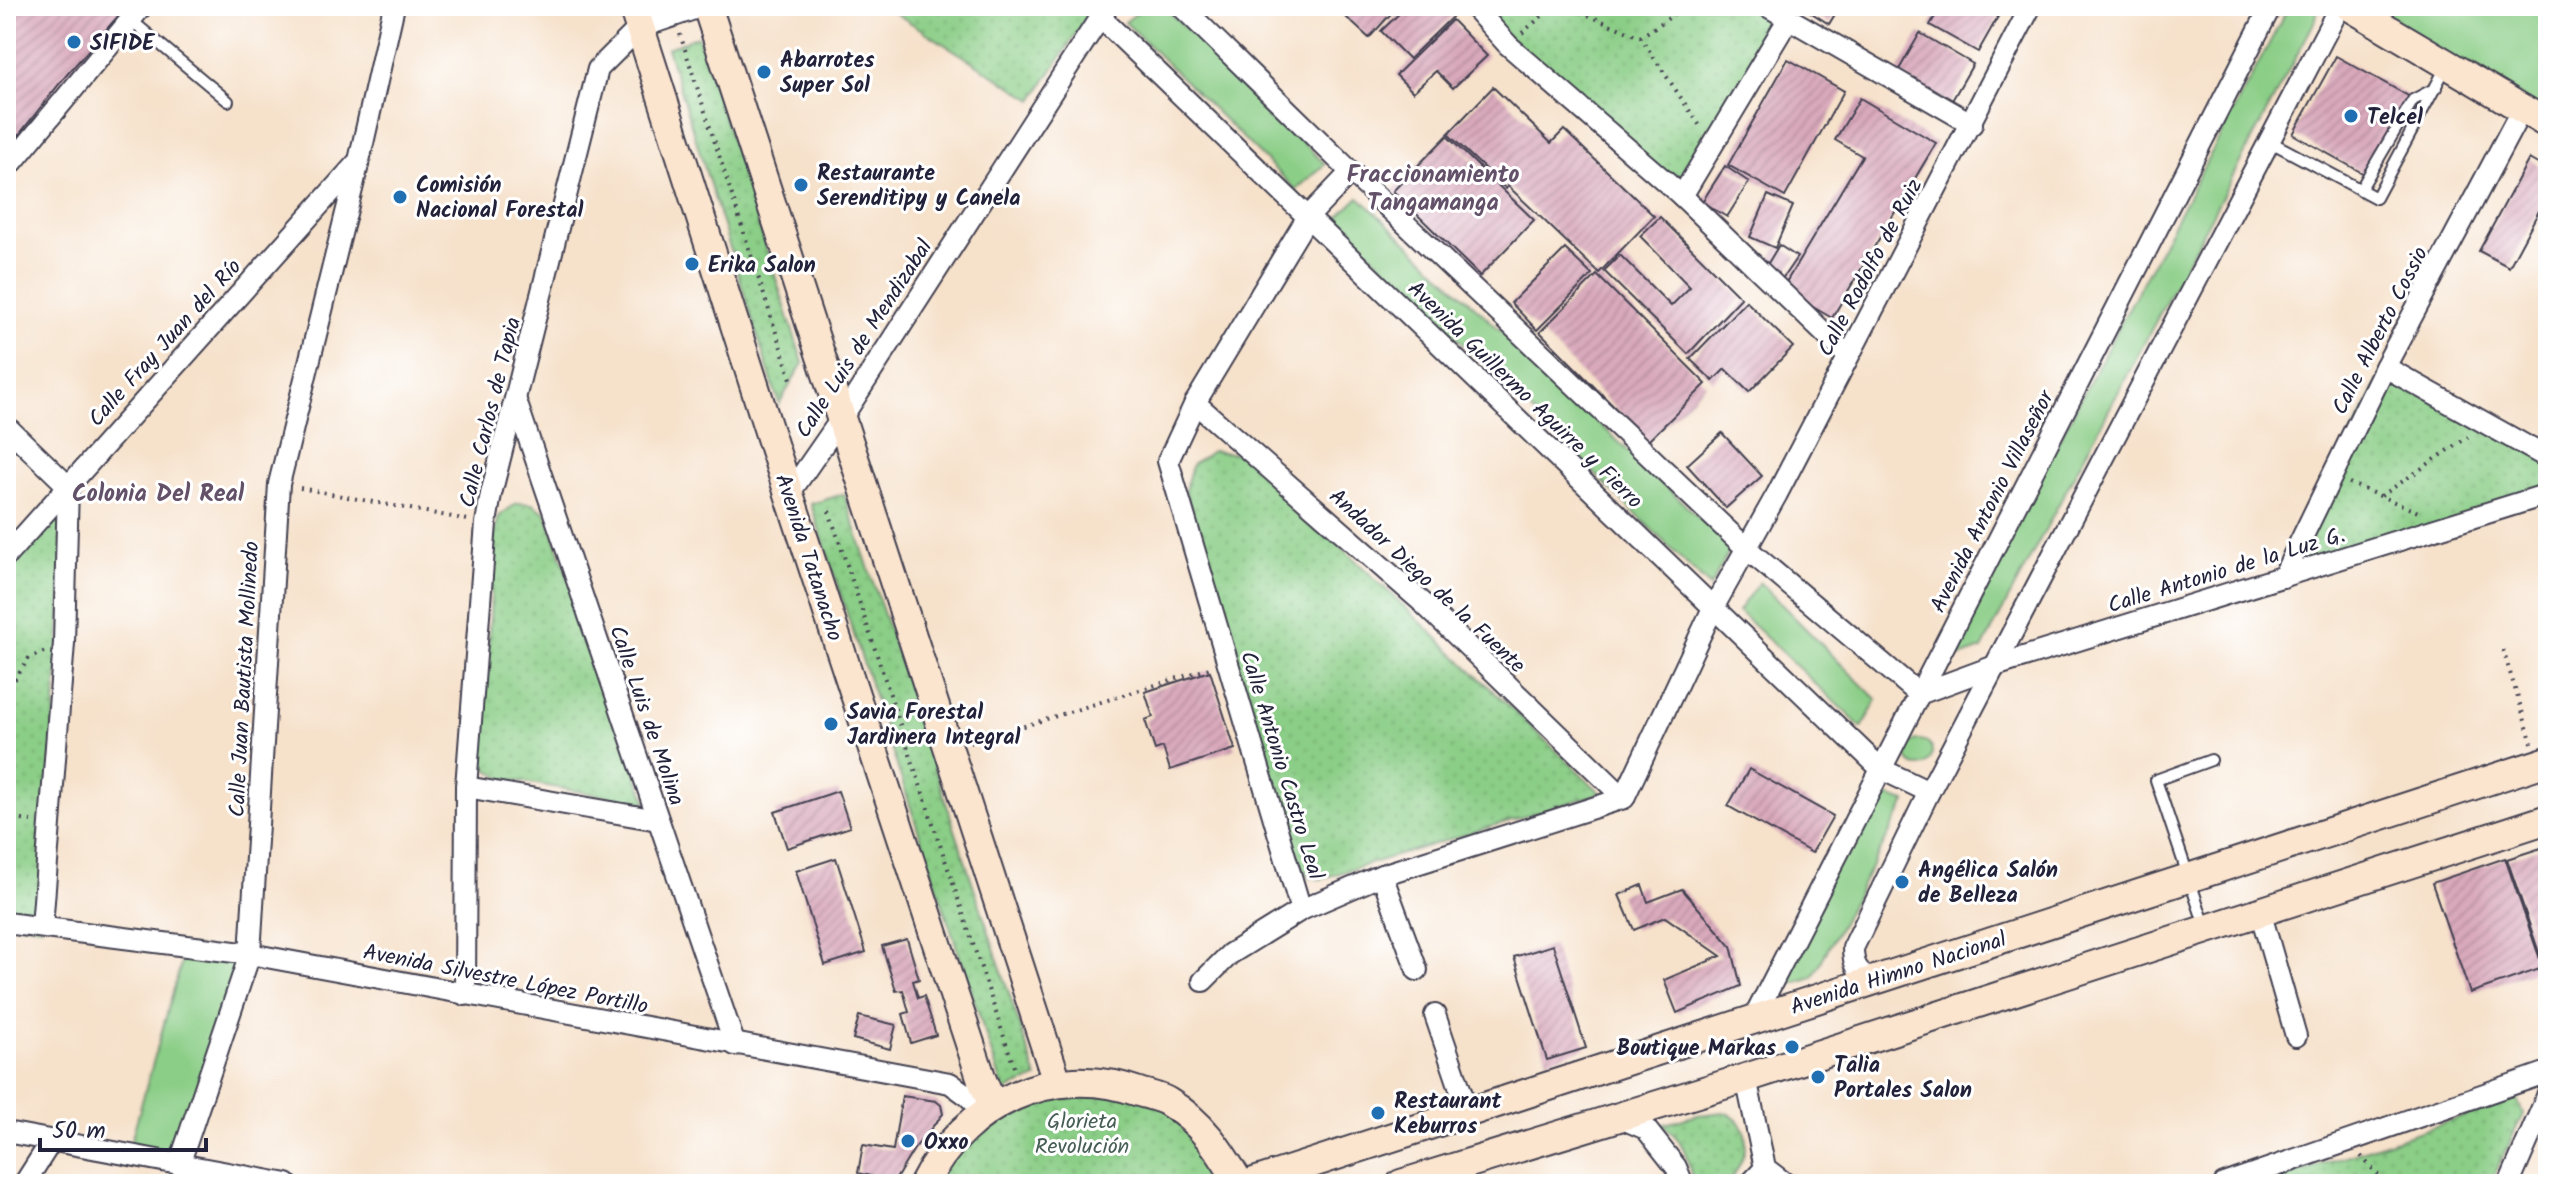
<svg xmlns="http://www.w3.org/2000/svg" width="2554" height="1190" font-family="Kalam,sans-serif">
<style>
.park{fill:url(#park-dots);stroke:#567861;stroke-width:2}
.garden{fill:#8bce87;stroke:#567861;stroke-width:2}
.building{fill:url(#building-hatch)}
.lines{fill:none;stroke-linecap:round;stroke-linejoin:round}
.lane-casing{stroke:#423f50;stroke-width:14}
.street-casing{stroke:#423f50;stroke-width:24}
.secondary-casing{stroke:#423f50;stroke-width:32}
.path{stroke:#423f50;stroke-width:4;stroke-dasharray:2 6;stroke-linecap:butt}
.lane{stroke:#fff;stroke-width:10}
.street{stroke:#fff;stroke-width:20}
.secondary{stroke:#fce5cf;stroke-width:28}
.poi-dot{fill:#1f6fb2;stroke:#fff;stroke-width:3}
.labels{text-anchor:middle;stroke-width:6;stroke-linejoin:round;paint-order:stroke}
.poi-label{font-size:22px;font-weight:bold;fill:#22223b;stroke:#fff;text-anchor:start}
.street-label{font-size:22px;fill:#22223b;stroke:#fff}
.park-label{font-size:22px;fill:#475e56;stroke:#fff}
.neighbourhood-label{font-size:24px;font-weight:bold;fill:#625168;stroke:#fff}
</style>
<defs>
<pattern id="park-dots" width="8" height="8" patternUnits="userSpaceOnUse" patternTransform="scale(2)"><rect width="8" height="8" fill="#8bce87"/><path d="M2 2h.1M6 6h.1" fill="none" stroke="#78b175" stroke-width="1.8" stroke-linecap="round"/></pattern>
<pattern id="building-hatch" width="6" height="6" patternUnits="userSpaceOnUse" patternTransform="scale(2)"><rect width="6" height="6" fill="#d9a9bb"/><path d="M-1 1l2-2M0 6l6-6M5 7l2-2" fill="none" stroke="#ba91a2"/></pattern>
</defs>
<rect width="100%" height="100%" fill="#fff"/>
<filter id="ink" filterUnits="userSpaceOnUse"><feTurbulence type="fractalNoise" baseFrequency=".0125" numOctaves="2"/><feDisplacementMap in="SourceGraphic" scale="16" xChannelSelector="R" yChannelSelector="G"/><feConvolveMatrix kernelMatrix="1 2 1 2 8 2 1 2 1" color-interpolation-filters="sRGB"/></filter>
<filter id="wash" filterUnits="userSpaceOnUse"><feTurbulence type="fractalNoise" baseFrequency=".006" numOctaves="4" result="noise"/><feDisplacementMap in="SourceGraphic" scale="32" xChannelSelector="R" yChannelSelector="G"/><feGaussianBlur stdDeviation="1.8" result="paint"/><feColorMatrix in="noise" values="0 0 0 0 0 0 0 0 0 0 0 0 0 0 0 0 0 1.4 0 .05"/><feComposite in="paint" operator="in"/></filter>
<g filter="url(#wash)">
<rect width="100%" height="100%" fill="#f6e1ca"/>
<!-- park -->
<g class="park">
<path d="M895 6H1094L1033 100 892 11Z"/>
<path d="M1488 6H1767L1789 18 1682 192 1508 45Z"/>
<path d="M698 36 803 363 779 404 667 48Z"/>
<path d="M2385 367 2548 458V494L2283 577Z"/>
<path d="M1212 451 1243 454 1601 793 1320 879 1309 876 1300 866 1185 490 1192 465Z"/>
<path d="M68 486 42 927 6 923V556Z"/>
<path d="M844 494 1037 1078 1004 1091 811 504Z"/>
<path d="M517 503 532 504 546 513 647 803 501 778 486 768 483 757 494 537 499 516Z"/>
<path d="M1057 1082 1167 1102 1240 1184H924L957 1134Z"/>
<path d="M2517 1099 2523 1114 2490 1184H2262Z"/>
<path d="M1724 1112C1759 1127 1745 1158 1729 1184H1693C1688 1159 1685 1138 1661 1125L1698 1115Z"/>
</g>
<!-- garden -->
<g class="garden">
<path d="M1146 6H1163L1325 164 1296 190 1125 22Z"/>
<path d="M2289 6H2318L2316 19 1982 649 1940 664Z"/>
<path d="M2350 6H2548V122Z"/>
<path d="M1359 197 1731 548 1710 587 1336 219Z"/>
<path d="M1759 582 1877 700 1862 728 1738 611Z"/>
<circle cx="1919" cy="753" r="13"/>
<path d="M1872 791 1906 802 1813 977 1771 990Z"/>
<path d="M186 946 250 954 179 1165 127 1155Z"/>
</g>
<g id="blocks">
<!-- building -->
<g class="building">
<path d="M6 6H127L64 78 6 151Z"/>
<path d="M1334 6H1398L1369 38Z"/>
<path d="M1407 6H1444L1453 16 1409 59 1381 31Z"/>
<path d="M1801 6H1840L1829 24Z"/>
<path d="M1941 6H2004L1978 52 1930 25Z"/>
<path d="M1452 20 1487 56 1453 88 1436 71 1413 92 1396 75Z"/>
<path d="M1920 33 1973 64 1950 104 1897 73Z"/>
<path d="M2336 56 2410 97 2366 175 2293 134Z"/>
<path d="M1788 59 1844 91 1785 197 1728 165Z"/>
<path d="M1493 87 1551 143 1564 130 1654 216 1599 273 1508 186 1506 189 1448 134Z"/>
<path d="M1860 98 1936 143 1832 318 1782 289 1862 156 1835 140Z"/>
<path d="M1447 136 1534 220 1480 276 1393 191Z"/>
<path d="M2529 159 2548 170V194L2509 267 2479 251Z"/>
<path d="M1725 166 1749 182 1727 217 1702 202Z"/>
<path d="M1768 195 1793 206 1775 248 1750 237Z"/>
<path d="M1660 217 1741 298 1688 354 1604 271 1620 255 1671 306 1690 287 1640 236Z"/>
<path d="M1779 245 1797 257 1782 279 1765 268Z"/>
<path d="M1565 249 1592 275 1537 330 1511 303Z"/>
<path d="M1597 275 1706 384 1648 441 1540 332Z"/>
<path d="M1746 301 1793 347 1749 392 1725 369 1713 381 1690 359Z"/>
<path d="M1722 433 1762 476 1726 508 1687 465Z"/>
<path d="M1210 671 1235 749 1170 770 1163 747 1155 750 1145 720 1153 717 1145 692Z"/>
<path d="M1749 769 1833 816 1812 853 1728 806Z"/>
<path d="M838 791 850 827 787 848 775 812Z"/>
<path d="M2541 848 2548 869V966L2544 967 2507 859Z"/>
<path d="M836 858 866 952 825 965 796 871Z"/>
<path d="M2505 858 2543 968 2470 993 2432 883Z"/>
<path d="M1642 885 1648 902 1682 889 1731 946 1741 986 1677 1013 1664 980 1721 956 1665 917 1634 930 1619 895Z"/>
<path d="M907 939 919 979 913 981 918 998 924 996 936 1035 911 1043 903 1014 909 1012 903 990 896 991 882 946Z"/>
<path d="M1553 945 1586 1048 1547 1060 1514 957Z"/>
<path d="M859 1016 896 1025 890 1049 853 1039Z"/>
<path d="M902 1096 936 1101 941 1105 943 1114 914 1149 894 1182 858 1173 863 1145 893 1150Z"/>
</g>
</g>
</g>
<g filter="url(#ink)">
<use href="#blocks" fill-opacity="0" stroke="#423f50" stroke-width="2"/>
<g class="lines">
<defs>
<g id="lane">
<path d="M131 20 228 101"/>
<path d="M2269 141 2376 198 2446 67"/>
<path d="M2360 190 2413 100 2436 88"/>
<path d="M2205 926 2156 780 2211 760"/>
</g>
<g id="street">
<path d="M1181 6 1351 172 1747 549 1919 694 1995 666 2548 494"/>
<path d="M1473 6 1508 45 1682 196 1848 356"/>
<path d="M1767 6 1972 124"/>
<path d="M1100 17 1881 769 1929 792"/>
<path d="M6 170 142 6"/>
<path d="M1682 196 1789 18"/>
<path d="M2385 367 2548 458"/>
<path d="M516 401 735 1045"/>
<path d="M1195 403 1422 602 1624 798"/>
<path d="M6 426 68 486 64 643 42 927"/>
<path d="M789 494 841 419 1106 8"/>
<path d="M6 556 356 164"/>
<path d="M2283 577 2385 367 2522 109"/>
<path d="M466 787 658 820"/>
<path d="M1382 875 1417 970"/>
<path d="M1301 910 1168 461 1195 403 1307 218 1351 172"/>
<path d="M2260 911 2296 1036"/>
<path d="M6 923 250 954 950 1083 968 1096 985 1113"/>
<path d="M1871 980C1857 971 1853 965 1853 948L1929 792 2340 6"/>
<path d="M1203 981 1230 954 1301 910 1382 875 1624 798 1713 608 1777 494 2031 6"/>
<path d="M465 995 466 787 486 523 491 494 598 69 639 28 703 6"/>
<path d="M1435 1015 1468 1112"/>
<path d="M1754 1018 2271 6"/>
<path d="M1746 1078 1765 1168 1786 1184"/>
<path d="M1616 1116 1646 1129 1676 1167 1683 1184"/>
<path d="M6 1132 287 1184"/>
<path d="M179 1165 250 954 279 484 359 161 394 6"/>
<path d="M24 1184 52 1140"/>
<path d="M1750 1184 1765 1168"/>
<path d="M2224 1184 2548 1072"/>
<path d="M2509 1184 2548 1094"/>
</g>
<g id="secondary">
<path d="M633 6 789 494 982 1080 993 1106"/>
<path d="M707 6 1057 1082"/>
<path d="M2349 6 2548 124"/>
<path d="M924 1184C965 1103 1052 1061 1139 1092 1148 1095 1160 1097 1168 1102 1203 1123 1220 1151 1240 1184"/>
<path d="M1248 1184 2548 761"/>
<path d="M1401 1184 1746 1078 2548 819"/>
</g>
</defs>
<!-- lane casing -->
<use href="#lane" class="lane-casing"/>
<!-- street casing -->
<use href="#street" class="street-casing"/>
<!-- secondary casing -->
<use href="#secondary" class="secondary-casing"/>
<!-- path -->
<g class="path">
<path d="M1566 6 1640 37 1700 126"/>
<path d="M1522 33 1554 6"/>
<path d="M680 34 792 382"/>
<path d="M1640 37 1687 6"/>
<path d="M2349 483 2418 512"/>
<path d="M300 488 468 520"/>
<path d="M2381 496 2468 437"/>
<path d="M829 511 1015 1070"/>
<path d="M2503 650 2532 743"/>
<path d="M6 693 29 658 44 652"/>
<path d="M970 743 1210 668"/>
<path d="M6 818 31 821"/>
<path d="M2361 1156 2386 1184"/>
<path d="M2442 1184 2445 1181 2449 1184"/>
</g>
<!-- lane -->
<use href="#lane" class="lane"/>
<!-- street -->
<use href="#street" class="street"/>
<!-- secondary -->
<use href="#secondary" class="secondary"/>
</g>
</g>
<!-- markers -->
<g class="poi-dot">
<circle cx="74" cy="42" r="8"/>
<circle cx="764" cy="72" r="8"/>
<circle cx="2351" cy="116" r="8"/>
<circle cx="801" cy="185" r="8"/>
<circle cx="400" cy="197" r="8"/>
<circle cx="692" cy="264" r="8"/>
<circle cx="831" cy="724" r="8"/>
<circle cx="1902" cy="882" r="8"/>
<circle cx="1792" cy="1047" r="8"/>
<circle cx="1818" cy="1077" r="8"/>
<circle cx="1378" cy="1113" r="8"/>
<circle cx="908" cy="1141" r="8"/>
</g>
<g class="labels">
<!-- poi labels -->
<g class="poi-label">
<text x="90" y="50">SIFIDE</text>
<text x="780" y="67">Abarrotes<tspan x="780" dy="25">Super Sol</tspan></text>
<text x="2367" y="124">Telcel</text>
<text x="817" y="180">Restaurante<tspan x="817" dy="25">Serenditipy y Canela</tspan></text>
<text x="416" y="192">Comisión<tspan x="416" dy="25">Nacional Forestal</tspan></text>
<text x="708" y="272">Erika Salon</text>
<text x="847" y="719">Savia Forestal<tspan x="847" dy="25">Jardinera Integral</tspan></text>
<text x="1918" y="877">Angélica Salón<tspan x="1918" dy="25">de Belleza</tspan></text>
<text x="1776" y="1055" text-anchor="end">Boutique Markas</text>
<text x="1834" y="1072">Talia<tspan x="1834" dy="25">Portales Salon</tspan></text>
<text x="1394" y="1108">Restaurant<tspan x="1394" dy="25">Keburros</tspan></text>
<text x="924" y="1149">Oxxo</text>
</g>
<!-- street labels -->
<g class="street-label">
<text transform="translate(1869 267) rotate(-62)" y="8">Calle Rodolfo de Ruiz</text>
<text transform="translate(2379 330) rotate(-63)" y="8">Calle Alberto Cossio</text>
<text transform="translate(863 338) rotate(-57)" y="8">Calle Luis de Mendizabal</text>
<text transform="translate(164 342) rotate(-48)" y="8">Calle Fray Juan del Río</text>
<text transform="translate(1526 394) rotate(44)" y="8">Avenida Guillermo Aguirre y Fierro</text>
<text transform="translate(489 412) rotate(-76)" y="8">Calle Carlos de Tapia</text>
<text transform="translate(1991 501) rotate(-63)" y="8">Avenida Antonio Villaseñor</text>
<text transform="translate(810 557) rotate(72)" y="8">Avenida Tatanacho</text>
<text transform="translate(2226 569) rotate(-17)" y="8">Calle Antonio de la Luz G.</text>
<text transform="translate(1428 580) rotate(43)" y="8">Andador Diego de la Fuente</text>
<text transform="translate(243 679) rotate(-87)" y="8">Calle Juan Bautista Mollinedo</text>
<text transform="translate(648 715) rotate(71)" y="8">Calle Luis de Molina</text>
<text transform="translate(1283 765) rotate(73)" y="8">Calle Antonio Castro Leal</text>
<text transform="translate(1898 972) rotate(-18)" y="8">Avenida Himno Nacional</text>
<text transform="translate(506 978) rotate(11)" y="8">Avenida Silvestre López Portillo</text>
</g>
<!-- park labels -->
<g class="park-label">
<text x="1082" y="1128">Glorieta<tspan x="1082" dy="25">Revolución</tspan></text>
</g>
<!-- neighbourhood labels -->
<g class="neighbourhood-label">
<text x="1433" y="182">Fraccionamiento<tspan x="1433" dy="28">Tangamanga</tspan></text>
<text x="158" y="501">Colonia Del Real</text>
</g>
</g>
<!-- margin -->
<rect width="2554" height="1190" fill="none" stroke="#fff" stroke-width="32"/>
<!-- scale -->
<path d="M40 1138v12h166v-12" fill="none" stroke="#22223b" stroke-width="4"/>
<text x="52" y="1138" font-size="24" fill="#22223b" stroke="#ffffff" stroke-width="6" paint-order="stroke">50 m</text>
</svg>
